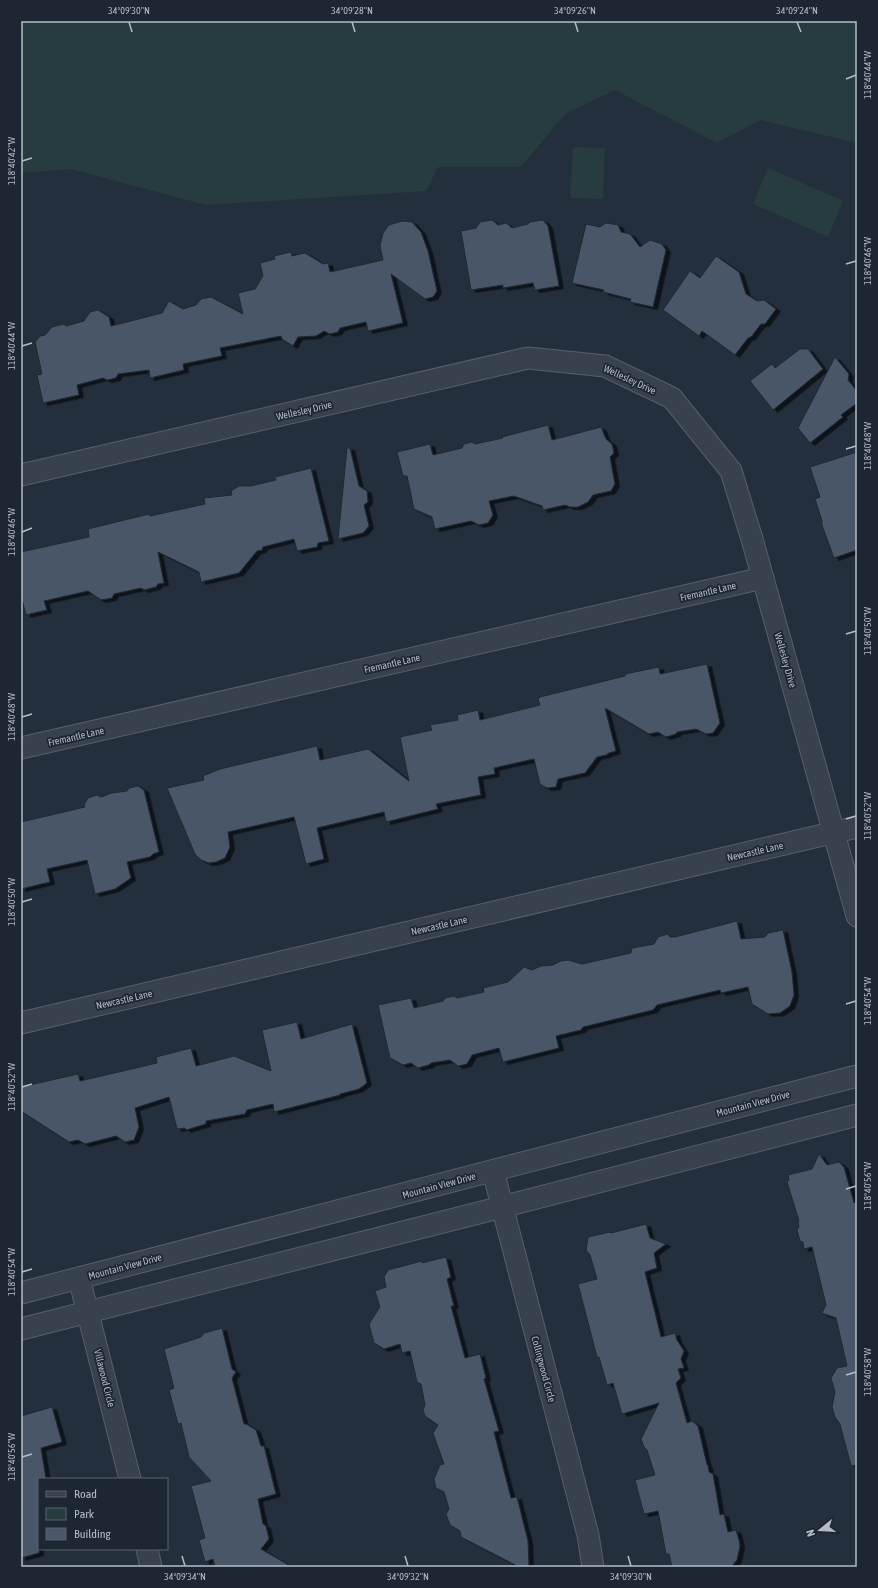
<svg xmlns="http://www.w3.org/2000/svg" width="878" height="1588" font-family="'Asap Condensed',sans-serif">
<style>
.green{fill:#263c3f}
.building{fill:#4a5667;stroke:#1f2835;filter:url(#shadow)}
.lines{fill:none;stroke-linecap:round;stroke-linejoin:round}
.minor-casing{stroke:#565f6c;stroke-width:23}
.minor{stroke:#38414e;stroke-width:21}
.ticks{fill:none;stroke:#b4bcc9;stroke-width:1.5}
.labels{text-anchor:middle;stroke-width:3.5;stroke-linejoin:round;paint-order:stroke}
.street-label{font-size:10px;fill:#b4bcc9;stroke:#1d2633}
.neatline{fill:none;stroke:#b4bcc9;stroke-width:1.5}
.ticks-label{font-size:10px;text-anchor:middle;fill:#b4bcc9}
</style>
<defs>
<filter id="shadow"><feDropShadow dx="4.5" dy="2.5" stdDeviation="0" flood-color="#0009"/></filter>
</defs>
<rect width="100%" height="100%" fill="#242f3e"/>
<!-- green -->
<g class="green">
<path d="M21 21H857V143L760 120 717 143 615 90 565 114 521 167H438L426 191 206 205 71 169 21 173Z"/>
<path d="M573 147 605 148 603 199 570 198Z"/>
<path d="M768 168 843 201 828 237 753 204Z"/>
</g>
<!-- building -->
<g class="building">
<path d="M492 220 498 225 506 223 512 228 528 224 530 222 543 220 548 226 559 286 535 290 533 283 503 288V285L471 290 461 231 476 228 480 222Z"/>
<path d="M402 221 412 222 421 232 428 251 437 291 433 297 425 299 391 274 403 323 368 331 366 322 340 328 338 332 330 334 324 331 316 336 298 337 293 346 282 339 281 336 220 348 222 356 183 364 184 370 150 378 149 370 118 374 116 378 107 380 103 378 77 385 79 395 43 403 37 375 42 374 35 342 40 336 45 335 52 327 64 324 66 326 84 321 90 312 98 310 109 317 111 326 162 313 169 301 183 309 196 305 201 299 211 297 243 314 238 293 255 289 263 276 260 263 275 259 274 256 291 252 292 256 305 253 323 264 328 263 330 272 383 260 380 246 383 233 389 225Z"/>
<path d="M606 223 618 225 621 232 630 234 640 247 650 240 662 244 666 250 653 307 630 302 631 299 603 292 604 290 572 283 586 224 600 227Z"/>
<path d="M716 256 739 272 746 294 757 301 764 300 776 309 765 324H761L751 337 748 338 735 355 702 331 699 336 663 310 690 271 700 278Z"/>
<path d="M800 349H808L823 369 773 410 750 381 772 364 775 368Z"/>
<path d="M835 357 849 374 848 380 857 391V403L841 415 843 417 810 443 798 428Z"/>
<path d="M548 425 552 440 601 427 606 439 612 444 614 453 610 457 615 484 611 491 593 495 588 502 578 507H570L565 505 543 510 542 506 514 496 489 501 493 515 488 523 479 525 471 521 435 529 432 517 414 509 407 476H403L397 452 430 444 433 455 462 448 464 444 472 442 475 444 503 438 502 437Z"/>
<path d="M347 448H350L359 486 367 491 368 502 364 505 369 526 363 533 338 539Z"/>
<path d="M857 452V550L834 558 822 525V521L815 499 820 497 810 467Z"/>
<path d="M311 468 329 541 318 543 317 547 297 551 294 539 263 547 262 550 257 551 239 573 201 582 199 572 158 552 164 583 158 584 156 587 144 590 141 588 114 594 112 598 101 600 88 591 44 601 47 610 26 615 21 596V552L89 537 88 529 149 514 150 516 205 504 204 498 232 495 231 491 239 486H251L276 480 275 477Z"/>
<path d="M707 664 720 723 713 733 706 734 696 729 677 732 676 734 666 737 658 732 649 734 605 708 616 751 609 753 606 755 597 757 585 773 558 779 556 787 547 788 540 784 534 759 494 768 495 774 478 777 481 795 436 804 438 809 386 822 384 812 317 828 324 859 306 864 294 817 228 832 230 847 225 858 216 862 209 863 201 860 195 854 167 788 204 780 203 776 220 769 317 746 320 760 368 749 409 781 400 737 432 730 430 725 458 720 457 715 478 710 480 720 540 705 538 699 540 697 625 676V674L659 667 660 674Z"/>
<path d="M138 786 144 790 159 852 153 854 150 857 127 862 131 878 115 889 95 894 87 860 47 869 50 882 21 889V822L85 807 84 805 88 798 97 795 101 797 112 793 127 791 129 788Z"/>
<path d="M737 921 741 939 765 937 768 933 783 930 792 972 794 995 790 1006 780 1013 768 1014 752 1004 748 987 721 993 720 990 657 1005 653 1010 583 1027 581 1030 556 1036 559 1048 503 1062 499 1048 472 1055 467 1064 458 1066 450 1060 431 1063 429 1065 418 1068 411 1063 403 1065 390 1058 378 1005 411 998 414 1008 443 1001 445 998 454 996 457 998 484 992 483 988 508 982 524 967 532 970 541 966 553 965 561 961 568 960 582 964 631 953 632 948 654 944 658 937 668 934 670 937H675Z"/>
<path d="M297 1022 301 1039 352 1024 367 1083 359 1089 340 1094V1095L274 1112 273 1104 247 1110 245 1114 206 1121V1124L186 1130 185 1128 177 1129 169 1097 135 1108 139 1127 134 1140 125 1142 116 1136 85 1144 78 1140 69 1142 21 1111V1087L78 1074 80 1081 157 1063 156 1057 191 1048 196 1066 234 1056 271 1071 262 1030Z"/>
<path d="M819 1154 827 1165 839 1162 844 1167 854 1203 857 1202V1465L851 1466 840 1424 835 1417 832 1407 835 1392 831 1378 837 1368 847 1366 836 1318 822 1313 826 1305 812 1247 804 1249 803 1242 800 1241 797 1230 799 1227 798 1221H799L787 1182 789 1180 788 1175 812 1169Z"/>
<path d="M646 1224 650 1238 666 1244 654 1253 657 1268 645 1272 661 1337 675 1333 677 1340 684 1351 681 1359 684 1368 678 1369 681 1378 676 1383 687 1423 692 1421 698 1426 707 1465H708L709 1472 713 1474 720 1515 724 1514 728 1532 736 1530 739 1540 740 1546 737 1560 731 1567H672L669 1554H666L658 1511 644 1514 635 1480 655 1475 647 1450 644 1447 641 1439 659 1403 622 1414 613 1383 607 1385 599 1357H597L578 1284 597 1279 590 1255 586 1250 588 1237 610 1232 611 1233Z"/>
<path d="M446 1257 451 1277 447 1279 454 1306H451L465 1358 480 1354 486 1378 484 1379 499 1431 494 1432 511 1498 517 1497 528 1541 529 1567H519L461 1537 460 1531 450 1525 446 1514 449 1509 444 1492 436 1488 434 1479 440 1465 444 1464 433 1433 438 1425 425 1416 423 1410 425 1405 421 1384 417 1382 410 1351 402 1353 400 1344 384 1349 374 1343 369 1324 380 1307 375 1291 386 1287 384 1277 388 1270 422 1261V1263Z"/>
<path d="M222 1328 232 1369 236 1372 232 1378 244 1424H246L256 1430 261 1446H264L276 1494 258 1499 263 1524 266 1526 269 1539 261 1549 292 1567H215L213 1559 205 1562 199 1540 205 1538 191 1486 211 1481 189 1457 181 1423 178 1424 169 1390 174 1388 164 1349 201 1337 204 1333Z"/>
<path d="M52 1407 62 1442 41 1448 46 1479H39V1553L21 1558V1416Z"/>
</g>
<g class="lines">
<defs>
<g id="minor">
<path d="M21 475 528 358 605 366 672 398 731 471 752 539 857 916"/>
<path d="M21 748 763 578"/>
<path d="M21 1023 857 827"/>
<path d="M493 1171 588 1535 593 1567"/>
<path d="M79 1278 130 1479"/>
<path d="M21 1293 857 1076"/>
<path d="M21 1329 502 1207 857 1115"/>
<path d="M147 1549 151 1567"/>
</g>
</defs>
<!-- minor casing -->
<use href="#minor" class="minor-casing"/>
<!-- minor -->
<use href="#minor" class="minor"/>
</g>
<!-- ticks -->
<path class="ticks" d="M129 22 132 32M352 22 355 32M575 22 578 32M797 22 801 32M846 79 856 75M22 161 32 158M846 264 856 261M22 346 32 343M846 449 856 446M22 532 32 528M846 634 856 631M22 717 32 714M846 819 856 816M22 902 32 899M846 1004 856 1001M22 1087 32 1084M846 1189 856 1186M22 1272 32 1269M846 1375 856 1372M22 1457 32 1454M182 1556 185 1566M405 1556 408 1566M628 1556 631 1566"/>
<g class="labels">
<!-- street labels -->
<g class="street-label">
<text transform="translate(630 379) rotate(25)" y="4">Wellesley Drive</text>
<text transform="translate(304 410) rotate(-13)" y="4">Wellesley Drive</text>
<text transform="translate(708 591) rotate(-13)" y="4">Fremantle Lane</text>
<text transform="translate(786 660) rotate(74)" y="4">Wellesley Drive</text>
<text transform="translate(392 663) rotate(-13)" y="4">Fremantle Lane</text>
<text transform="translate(76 736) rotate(-13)" y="4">Fremantle Lane</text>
<text transform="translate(755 851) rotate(-13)" y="4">Newcastle Lane</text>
<text transform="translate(439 925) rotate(-13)" y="4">Newcastle Lane</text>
<text transform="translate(124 999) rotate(-13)" y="4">Newcastle Lane</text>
<text transform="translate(753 1103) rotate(-15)" y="4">Mountain View Drive</text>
<text transform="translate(439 1185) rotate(-15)" y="4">Mountain View Drive</text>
<text transform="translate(125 1266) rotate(-15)" y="4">Mountain View Drive</text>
<text transform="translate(544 1369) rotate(75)" y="4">Collingwood Circle</text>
<text transform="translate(105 1378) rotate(76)" y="4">Villawood Circle</text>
</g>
</g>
<!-- border -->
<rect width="878" height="1588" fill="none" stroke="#1d2633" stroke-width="44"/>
<!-- legend -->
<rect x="38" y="1478" width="130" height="72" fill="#1d2633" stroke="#59626f"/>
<rect x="46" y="1491" width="20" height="6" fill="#38414e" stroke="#59626f"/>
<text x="74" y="1498" font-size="12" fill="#b4bcc9">Road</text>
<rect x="46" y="1508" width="20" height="12" fill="#263c3f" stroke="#59626f"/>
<text x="74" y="1518" font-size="12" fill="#b4bcc9">Park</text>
<rect x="46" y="1528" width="20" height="12" fill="#4a5667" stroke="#59626f"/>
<text x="74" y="1538" font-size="12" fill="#b4bcc9">Building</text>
<!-- north arrow -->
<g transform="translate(820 1530) rotate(252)" stroke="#1d2633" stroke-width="3" paint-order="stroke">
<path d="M0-3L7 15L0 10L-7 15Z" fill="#b4bcc9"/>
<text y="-6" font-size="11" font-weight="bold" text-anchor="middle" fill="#b4bcc9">N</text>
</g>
<rect x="22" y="22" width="834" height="1544" class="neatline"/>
<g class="ticks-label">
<text x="129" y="14">34°09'30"N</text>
<text x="352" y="14">34°09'28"N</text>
<text x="575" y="14">34°09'26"N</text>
<text x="797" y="14">34°09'24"N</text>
<text transform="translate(867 75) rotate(-90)" y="4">118°40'44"W</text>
<text transform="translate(11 161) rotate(-90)" y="4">118°40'42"W</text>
<text transform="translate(867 261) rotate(-90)" y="4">118°40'46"W</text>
<text transform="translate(11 346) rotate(-90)" y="4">118°40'44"W</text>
<text transform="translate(867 446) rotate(-90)" y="4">118°40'48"W</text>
<text transform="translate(11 532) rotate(-90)" y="4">118°40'46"W</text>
<text transform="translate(867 631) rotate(-90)" y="4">118°40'50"W</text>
<text transform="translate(11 717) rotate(-90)" y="4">118°40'48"W</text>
<text transform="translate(867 816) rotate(-90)" y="4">118°40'52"W</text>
<text transform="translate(11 902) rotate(-90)" y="4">118°40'50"W</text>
<text transform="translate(867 1001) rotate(-90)" y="4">118°40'54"W</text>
<text transform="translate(11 1087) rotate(-90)" y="4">118°40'52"W</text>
<text transform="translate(867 1186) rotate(-90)" y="4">118°40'56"W</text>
<text transform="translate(11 1272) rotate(-90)" y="4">118°40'54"W</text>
<text transform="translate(867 1372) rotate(-90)" y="4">118°40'58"W</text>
<text transform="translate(11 1457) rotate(-90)" y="4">118°40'56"W</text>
<text x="185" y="1580">34°09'34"N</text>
<text x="408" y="1580">34°09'32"N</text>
<text x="631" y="1580">34°09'30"N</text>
</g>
</svg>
